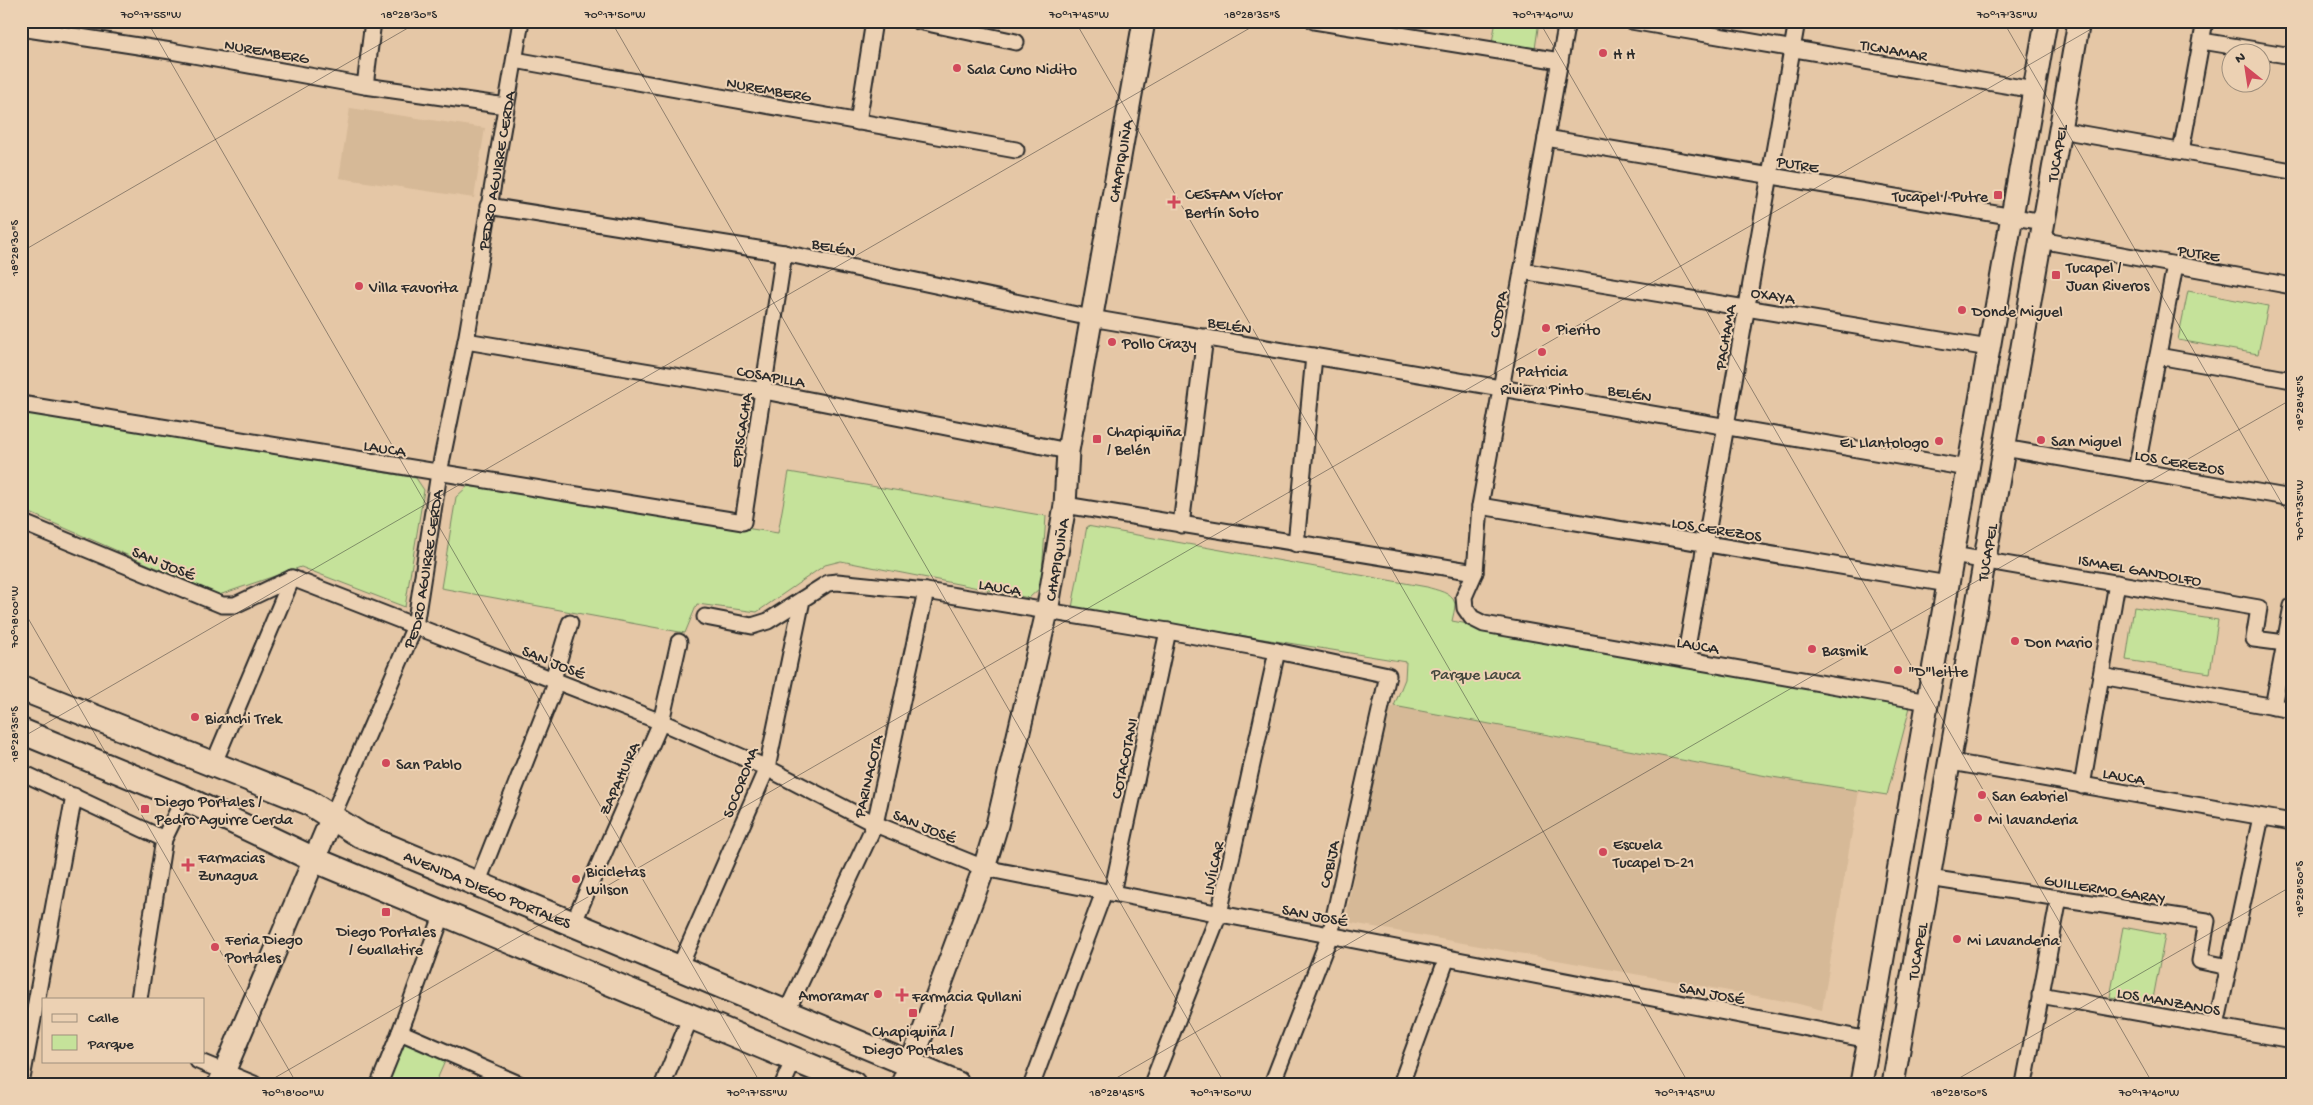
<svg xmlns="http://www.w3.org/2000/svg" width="2313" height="1105" font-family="'Gochi Hand',sans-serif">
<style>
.built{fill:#d6b997}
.green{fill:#c5e29a;stroke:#788662}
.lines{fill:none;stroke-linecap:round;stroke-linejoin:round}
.street-casing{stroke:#2b2b2b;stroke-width:19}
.secondary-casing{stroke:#2b2b2b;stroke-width:25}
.primary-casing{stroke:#2b2b2b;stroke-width:28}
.street{stroke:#ecd1b3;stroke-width:15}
.secondary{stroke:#ecd1b3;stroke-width:21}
.primary{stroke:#ecd1b3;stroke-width:24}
.ticks{fill:none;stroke:#2b2b2b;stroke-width:1;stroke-opacity:0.45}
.poi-dot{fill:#d1495b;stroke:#ecd1b3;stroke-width:2}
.labels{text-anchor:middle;stroke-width:4;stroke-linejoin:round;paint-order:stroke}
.street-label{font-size:16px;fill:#2b2b2b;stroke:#ecd1b3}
.poi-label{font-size:16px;fill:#2b2b2b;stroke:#ecd1b3;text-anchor:start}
.park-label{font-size:16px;fill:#42463c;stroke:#ecd1b3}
.neatline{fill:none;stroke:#2b2b2b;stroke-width:2}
.ticks-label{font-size:12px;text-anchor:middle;fill:#2b2b2b}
</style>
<rect width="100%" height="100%" fill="#e5c7a6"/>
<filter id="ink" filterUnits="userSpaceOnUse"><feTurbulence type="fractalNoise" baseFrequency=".02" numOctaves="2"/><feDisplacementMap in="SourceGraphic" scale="10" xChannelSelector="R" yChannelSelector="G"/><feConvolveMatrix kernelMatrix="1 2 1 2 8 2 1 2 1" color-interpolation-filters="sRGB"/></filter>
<g filter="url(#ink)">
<!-- built -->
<g class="built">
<path d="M350 108 485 128 474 198 339 178Z"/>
<path d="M1394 706 1772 777 1859 791 1822 1010 1795 1003 1352 923 1347 913 1383 713Z"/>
</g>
<!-- green -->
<g class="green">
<path d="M1496 21H1539L1535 49 1492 42Z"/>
<path d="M2188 291 2268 306 2258 354 2178 340Z"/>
<path d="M21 411 416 478 424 490 405 607 301 567 219 595 21 509Z"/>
<path d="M789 472 1046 516 1041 587 1029 598 841 561 825 565 757 612 697 604 685 633 441 588 456 497 468 486 778 533Z"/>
<path d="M1087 526 1427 587C1435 590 1453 592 1455 604 1455 609 1453 616 1452 621L1910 707 1887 795 1772 777 1394 706 1405 679 1406 662 1072 608Z"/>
<path d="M2134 607 2218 620 2210 673 2126 660Z"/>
<path d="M2123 927 2165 935 2152 1004 2110 997Z"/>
<path d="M402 1041 446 1059 435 1084H383Z"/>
</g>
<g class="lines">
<defs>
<g id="street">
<path d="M918 21 1016 42"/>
<path d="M1314 21 1560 61"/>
<path d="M1567 21 1480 506 1475 572 1464 597 1465 608 1472 618 1484 624 1928 702"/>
<path d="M1631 21 2034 90"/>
<path d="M21 28 171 51 365 86 506 106"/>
<path d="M2202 41 2292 56"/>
<path d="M515 60 1016 150"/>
<path d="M365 86 373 21"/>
<path d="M858 122 874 21"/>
<path d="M2060 130 2292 171"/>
<path d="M1546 138 2044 222"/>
<path d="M2181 151 2205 21"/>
<path d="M488 206 784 253 1091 318 1968 468"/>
<path d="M2040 240 2292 286"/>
<path d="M1522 271 1989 348"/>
<path d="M466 341 764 391 1068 451"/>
<path d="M2158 356 2292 380"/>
<path d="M21 404 743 522 784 253"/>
<path d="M2004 448 2292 498"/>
<path d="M2136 471 2175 265"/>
<path d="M1065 505 1475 572"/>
<path d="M1480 506 1948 584"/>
<path d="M21 522 222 605H235L292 578 661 722 767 768 875 824 984 868 1869 1040"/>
<path d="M1181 525 1205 337"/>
<path d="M1296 544 1314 356"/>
<path d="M1953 555 2259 608 2254 639 2285 643"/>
<path d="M705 617 752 626 768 621 828 583 837 582 926 591 1168 631 1277 651 1388 675 1330 935 1272 1084"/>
<path d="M1685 659 1797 21"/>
<path d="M2101 676 2292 710"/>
<path d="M553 679 570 623"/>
<path d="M2273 707 2292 606"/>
<path d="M1951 762 2292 822"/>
<path d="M213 765 292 578"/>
<path d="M21 772 164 839"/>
<path d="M2082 786 2117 583"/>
<path id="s1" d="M332 817 415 626 439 473 466 341 521 21"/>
<path d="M1929 878 2207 921 2200 961 2229 967"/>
<path d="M477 884 557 681"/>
<path d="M1112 893 1168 631"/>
<path d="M573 924 661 722 679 642"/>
<path d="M679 968 767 768 802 600"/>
<path d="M2040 995 2292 1040"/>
<path d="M139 999 164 839 184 798"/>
<path d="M786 1013 875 824 926 591"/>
<path d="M2216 1026 2261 817"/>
<path d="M400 1032 519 1084"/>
<path d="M198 1061 254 1084"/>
<path d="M21 1084 74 796"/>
<path d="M379 1084 400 1032 443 913"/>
<path d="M663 1084 691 1016"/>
<path d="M783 1084 794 1059"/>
<path d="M1032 1084 1104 892"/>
<path d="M1152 1084 1219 914 1277 651"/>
<path d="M1401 1084 1447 958"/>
<path d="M2024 1084 2059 898"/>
</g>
<g id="secondary">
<path d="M219 1084 332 817"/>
<path id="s2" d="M902 1084 922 1035 984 868 997 825 1047 612 1065 505 1068 451 1144 21"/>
<path d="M1861 1084 2046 21"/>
<path id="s3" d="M1893 1084 2079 21"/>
</g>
<g id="primary">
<path id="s4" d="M21 688 308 802 360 835 957 1084"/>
<path d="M21 731 184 798 315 860 853 1084"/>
</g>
</defs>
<!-- street casing -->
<use href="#street" class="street-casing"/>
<!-- secondary casing -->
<use href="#secondary" class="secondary-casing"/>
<!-- primary casing -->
<use href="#primary" class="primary-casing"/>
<!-- street -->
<use href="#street" class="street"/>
<!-- secondary -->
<use href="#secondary" class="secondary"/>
<!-- primary -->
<use href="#primary" class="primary"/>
</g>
</g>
<!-- ticks -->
<path class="ticks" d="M147 21 761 1084M611 21 1225 1084M1075 21 1689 1084M1539 21 2153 1084M2003 21 2292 521M21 252 420 21M21 606 297 1084M21 738 1262 21M264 1084 2105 21M1106 1084 2292 399M1949 1084 2292 886"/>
<!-- markers -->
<g class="poi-dot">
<circle cx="1603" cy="53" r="5"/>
<circle cx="957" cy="68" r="5"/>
<rect x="1993" y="190" width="10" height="10" rx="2.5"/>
<path d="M1171.5 194.5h5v5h5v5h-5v5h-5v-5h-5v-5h5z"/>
<rect x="2051" y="270" width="10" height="10" rx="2.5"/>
<circle cx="359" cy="286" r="5"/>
<circle cx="1962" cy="310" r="5"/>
<circle cx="1546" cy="328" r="5"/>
<circle cx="1112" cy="342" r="5"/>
<circle cx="1542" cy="352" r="5"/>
<rect x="1092" y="434" width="10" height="10" rx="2.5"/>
<circle cx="2041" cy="440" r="5"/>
<circle cx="1939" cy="441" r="5"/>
<circle cx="2015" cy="641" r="5"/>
<circle cx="1812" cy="649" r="5"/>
<circle cx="1898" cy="670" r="5"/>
<circle cx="195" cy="717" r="5"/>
<circle cx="386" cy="763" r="5"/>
<circle cx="1982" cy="795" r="5"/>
<rect x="140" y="804" width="10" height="10" rx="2.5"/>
<circle cx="1978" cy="818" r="5"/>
<circle cx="1603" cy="852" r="5"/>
<path d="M185.5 857.5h5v5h5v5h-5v5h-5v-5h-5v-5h5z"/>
<circle cx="576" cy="879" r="5"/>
<rect x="381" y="907" width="10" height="10" rx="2.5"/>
<circle cx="1957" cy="939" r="5"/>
<circle cx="215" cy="947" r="5"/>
<circle cx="878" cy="994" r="5"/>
<path d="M899.5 987.5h5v5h5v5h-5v5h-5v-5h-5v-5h5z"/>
<rect x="908" y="1008" width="10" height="10" rx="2.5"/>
</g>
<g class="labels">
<!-- street labels -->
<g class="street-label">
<text transform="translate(1894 49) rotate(10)" y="6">TICNAMAR</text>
<text transform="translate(267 50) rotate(10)" y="6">NUREMBERG</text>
<text transform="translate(769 88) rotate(10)" y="6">NUREMBERG</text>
<text dy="6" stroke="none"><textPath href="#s3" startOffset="945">TUCAPEL</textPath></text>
<text dy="6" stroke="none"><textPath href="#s2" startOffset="952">CHAPIQUIÑA</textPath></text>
<text transform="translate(1798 163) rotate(10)" y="6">PUTRE</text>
<text dy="6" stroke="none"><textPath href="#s1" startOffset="671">PEDRO AGUIRRE CERDA</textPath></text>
<text transform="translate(834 246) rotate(12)" y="6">BELÉN</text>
<text transform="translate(2199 252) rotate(10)" y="6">PUTRE</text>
<text transform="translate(1773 294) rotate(9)" y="6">OXAYA</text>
<text transform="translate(1497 314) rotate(-80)" y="6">CODPA</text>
<text transform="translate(1230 324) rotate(10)" y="6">BELÉN</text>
<text transform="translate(1724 337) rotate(-80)" y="6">PACHAMA</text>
<text transform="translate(771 375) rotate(10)" y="6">COSAPILLA</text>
<text transform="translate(1630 392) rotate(10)" y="6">BELÉN</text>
<text transform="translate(740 430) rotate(-81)" y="6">EPISCACHA</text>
<text transform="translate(385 447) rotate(9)" y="6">LAUCA</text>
<text transform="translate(2180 461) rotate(10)" y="6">LOS CEREZOS</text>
<text transform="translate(1717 528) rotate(9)" y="6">LOS CEREZOS</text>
<text dy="6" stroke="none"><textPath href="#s3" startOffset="540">TUCAPEL</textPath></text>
<text dy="6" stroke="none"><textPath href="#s2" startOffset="548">CHAPIQUIÑA</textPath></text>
<text transform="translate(164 562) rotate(22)" y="6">SAN JOSÉ</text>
<text dy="6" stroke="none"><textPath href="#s1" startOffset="266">PEDRO AGUIRRE CERDA</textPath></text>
<text transform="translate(2140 569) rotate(10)" y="6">ISMAEL GANDOLFO</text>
<text transform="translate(1000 586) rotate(10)" y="6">LAUCA</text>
<text transform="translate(1698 644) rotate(10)" y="6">LAUCA</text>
<text transform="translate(554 661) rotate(22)" y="6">SAN JOSÉ</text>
<text transform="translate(1123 758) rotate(-78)" y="6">COTACOTANI</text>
<text transform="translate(2124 775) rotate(10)" y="6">LAUCA</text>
<text transform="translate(867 776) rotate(-77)" y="6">PARINACOTA</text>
<text transform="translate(618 778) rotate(-66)" y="6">ZAPAHUIRA</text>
<text transform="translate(739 782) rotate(-69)" y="6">SOCOROMA</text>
<text transform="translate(925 825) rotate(22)" y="6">SAN JOSÉ</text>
<text transform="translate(1328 864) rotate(-78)" y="6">COBIJA</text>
<text transform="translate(1212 868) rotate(-78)" y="6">LIVÍLCAR</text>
<text dy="6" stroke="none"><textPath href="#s4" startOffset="509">AVENIDA DIEGO PORTALES</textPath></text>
<text transform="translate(2105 888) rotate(9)" y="6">GUILLERMO GARAY</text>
<text transform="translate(1315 914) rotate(11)" y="6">SAN JOSÉ</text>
<text dy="6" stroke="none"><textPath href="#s3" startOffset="135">TUCAPEL</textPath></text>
<text transform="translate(1712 992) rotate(11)" y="6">SAN JOSÉ</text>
<text transform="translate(2169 1000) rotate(10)" y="6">LOS MANZANOS</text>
</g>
<!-- poi labels -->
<g class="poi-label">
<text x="1613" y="59">H H</text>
<text x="967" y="74">Sala Cuno Nidito</text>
<text x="1185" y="199">CESFAM Víctor<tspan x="1185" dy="18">Bertín Soto</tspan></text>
<text x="1988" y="201" text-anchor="end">Tucapel / Putre</text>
<text x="2066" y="272">Tucapel /<tspan x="2066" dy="18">Juan Riveros</tspan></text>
<text x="369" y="292">Villa Favorita</text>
<text x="1972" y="316">Donde Miguel</text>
<text x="1556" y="334">Pierito</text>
<text x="1122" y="348">Pollo Crazy</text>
<text x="1542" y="376" text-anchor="middle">Patricia<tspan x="1542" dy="18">Riviera Pinto</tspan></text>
<text x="1107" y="436">Chapiquiña<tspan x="1107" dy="18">/ Belén</tspan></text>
<text x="2051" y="446">San Miguel</text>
<text x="1929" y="447" text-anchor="end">EL Llantologo</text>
<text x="2025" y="647">Don Mario</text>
<text x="1822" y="655">Basmik</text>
<text x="1908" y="676">"D"leitte</text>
<text x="205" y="723">Bianchi Trek</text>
<text x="396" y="769">San Pablo</text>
<text x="1992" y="801">San Gabriel</text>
<text x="155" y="806">Diego Portales /<tspan x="155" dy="18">Pedro Aguirre Cerda</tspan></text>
<text x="1988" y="824">Mi lavanderia</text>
<text x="1613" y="849">Escuela<tspan x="1613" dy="18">Tucapel D-21</tspan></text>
<text x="198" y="862">Farmacias<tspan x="198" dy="18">Zunagua</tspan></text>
<text x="586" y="876">Bicicletas<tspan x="586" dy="18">Wilson</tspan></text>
<text x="386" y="936" text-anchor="middle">Diego Portales<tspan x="386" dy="18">/ Guallatire</tspan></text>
<text x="225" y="944">Feria Diego<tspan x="225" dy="18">Portales</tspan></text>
<text x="1967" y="945">Mi Lavanderia</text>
<text x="868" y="1000" text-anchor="end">Amoramar</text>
<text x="912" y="1001">Farmacia Qullani</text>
<text x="913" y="1036" text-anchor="middle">Chapiquiña /<tspan x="913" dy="18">Diego Portales</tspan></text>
</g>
<!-- park labels -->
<g class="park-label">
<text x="1476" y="679">Parque Lauca</text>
</g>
</g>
<!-- margin -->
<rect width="2313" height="1105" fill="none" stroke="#ecd1b3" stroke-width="55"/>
<!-- legend -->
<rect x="42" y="998" width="162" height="65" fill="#ecd1b3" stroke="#9f8f7d"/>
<rect x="52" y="1014" width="25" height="8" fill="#ecd1b3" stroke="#9f8f7d"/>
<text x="88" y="1022" font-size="15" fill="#2b2b2b">Calle</text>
<rect x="52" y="1035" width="25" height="15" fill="#c5e29a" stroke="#9f8f7d"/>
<text x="88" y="1048" font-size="15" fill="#2b2b2b">Parque</text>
<!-- north arrow -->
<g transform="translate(2246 68) rotate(330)"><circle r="24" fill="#ecd1b3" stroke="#9f8f7d"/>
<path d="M0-4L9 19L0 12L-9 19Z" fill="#d1495b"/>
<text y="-8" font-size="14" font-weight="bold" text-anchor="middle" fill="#2b2b2b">N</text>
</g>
<rect x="28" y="28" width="2258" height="1050" class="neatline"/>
<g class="ticks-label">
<text x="151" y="18">70°17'55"W</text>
<text x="409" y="18">18°28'30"S</text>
<text x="615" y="18">70°17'50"W</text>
<text x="1079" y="18">70°17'45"W</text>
<text x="1252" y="18">18°28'35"S</text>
<text x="1543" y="18">70°17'40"W</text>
<text x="2007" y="18">70°17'35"W</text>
<text transform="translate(14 248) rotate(-90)" y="4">18°28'30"S</text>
<text transform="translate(2299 403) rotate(-90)" y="4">18°28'45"S</text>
<text transform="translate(2299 510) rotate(-90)" y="4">70°17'35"W</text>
<text transform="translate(14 617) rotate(-90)" y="4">70°18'00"W</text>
<text transform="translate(14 734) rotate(-90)" y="4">18°28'35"S</text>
<text transform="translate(2299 889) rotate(-90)" y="4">18°28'50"S</text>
<text x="293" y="1096">70°18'00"W</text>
<text x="757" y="1096">70°17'55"W</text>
<text x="1117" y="1096">18°28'45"S</text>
<text x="1221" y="1096">70°17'50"W</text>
<text x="1685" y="1096">70°17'45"W</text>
<text x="1959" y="1096">18°28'50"S</text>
<text x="2149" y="1096">70°17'40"W</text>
</g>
</svg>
